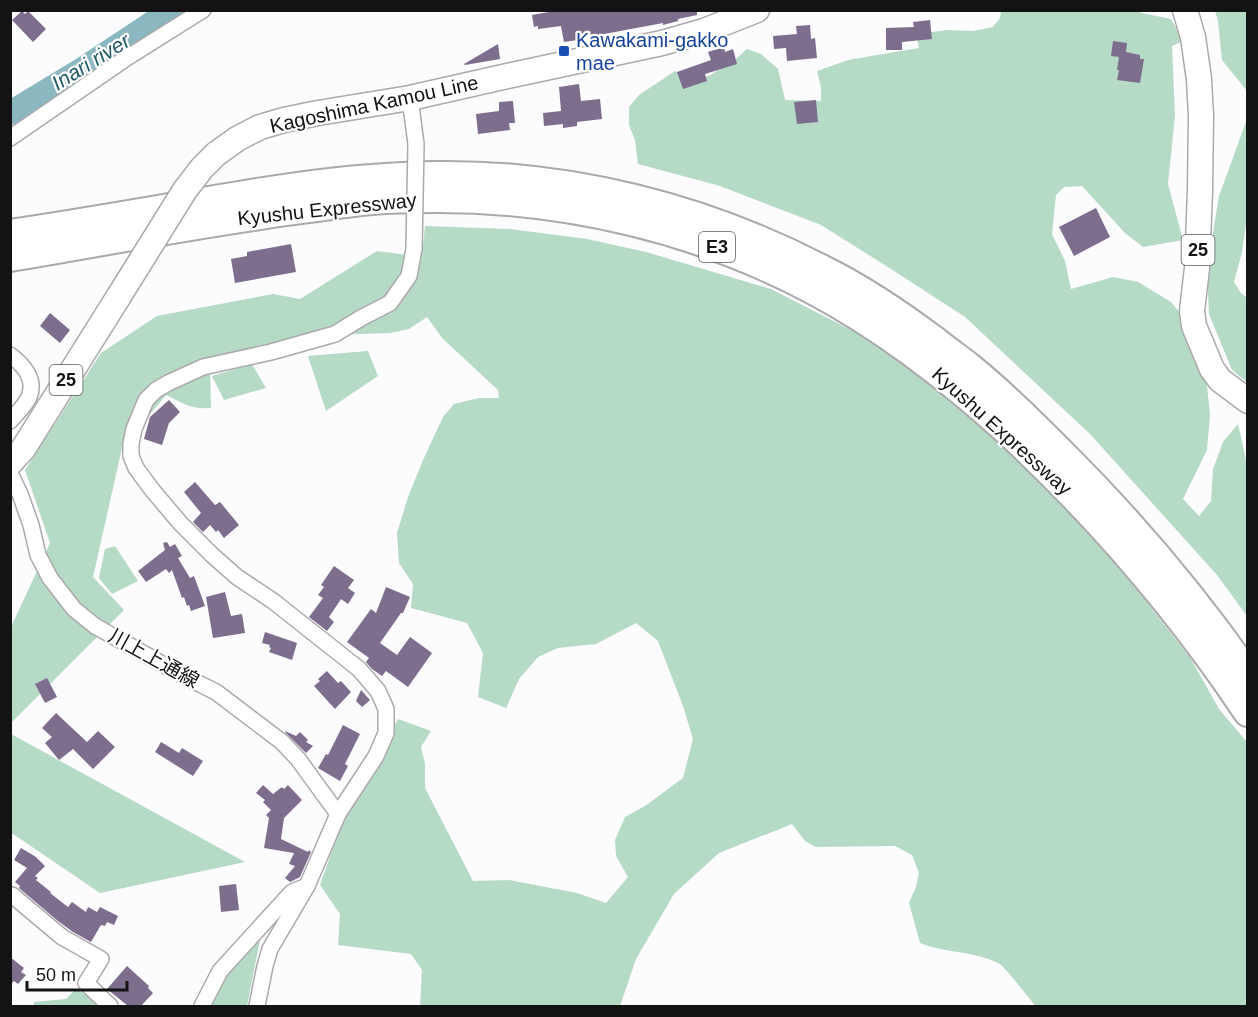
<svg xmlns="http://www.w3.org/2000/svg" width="1258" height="1017" font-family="Helvetica,'Noto Sans JP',sans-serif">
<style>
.green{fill:#b5dac6}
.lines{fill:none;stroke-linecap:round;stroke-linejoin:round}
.river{stroke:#8bb7c1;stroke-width:24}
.building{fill:#7c6e8c}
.street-casing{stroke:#aba9ac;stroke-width:18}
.primary-casing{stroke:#aba9ac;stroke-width:27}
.highway-casing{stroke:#aba9ac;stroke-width:32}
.street{stroke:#fff;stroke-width:15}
.primary{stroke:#fff;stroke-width:24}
.highway{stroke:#fff;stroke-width:28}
.street-bridge-casing{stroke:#aba9ac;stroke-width:18;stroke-linecap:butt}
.primary-bridge-casing{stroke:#aba9ac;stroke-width:27;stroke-linecap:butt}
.street-bridge{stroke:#fff;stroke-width:15}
.primary-bridge{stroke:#fff;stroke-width:24}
.transit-dot{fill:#1a4fb4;stroke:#fff;stroke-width:2}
.labels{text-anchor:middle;stroke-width:4.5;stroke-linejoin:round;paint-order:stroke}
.shield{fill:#fff;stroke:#5a5a5a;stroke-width:1.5}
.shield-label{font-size:18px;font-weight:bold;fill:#131314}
.transit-label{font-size:20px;fill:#164399;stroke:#fff;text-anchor:start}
.street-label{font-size:20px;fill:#131314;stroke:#fff}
.water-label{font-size:21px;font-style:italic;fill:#205b67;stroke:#fff}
</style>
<rect width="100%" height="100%" fill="#fcfbfe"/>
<!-- green -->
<g class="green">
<path d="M1001 11H1137L1142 13 1171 19 1183 41 1172 46 1175 115 1168 184 1183 240 1143 247 1125 233 1082 186 1064 187 1056 195 1052 234 1065 261 1071 289 1113 277 1138 282 1171 302 1187 322 1205 367 1210 415 1207 450 1183 499 1199 516 1211 501 1213 469 1223 442 1238 424 1247 465V616L1217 575 1090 434 965 317 891 269 821 225 720 186 638 164 635 140 629 125V107L639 95 675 71 688 79 709 76 737 58 747 49 761 54 778 69 785 100 821 101V87L817 71 848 60 919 48 916 34 948 30 973 31 993 27 1000 18Z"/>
<path d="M1215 11H1247V91L1222 60 1218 21Z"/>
<path d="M1247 119V217L1242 252 1234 282 1241 293 1247 298V382L1232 370 1209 314 1207 270 1219 196Z"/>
<path d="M425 226 510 229 587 239 646 252 771 289 863 336 948 391 1011 445 1125 574 1191 659 1219 709 1247 742V1006H1036C1028 998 1006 967 998 963 974 951 945 953 920 943L909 903 916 887 919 873 912 855 895 846 816 847 805 841 792 824 719 853 674 894 636 959 620 1006H420L422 970 411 954 338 945 340 914 320 885 344 816 398 719 431 731 421 747 425 764V788L473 881 509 880 577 893 606 903 628 877 616 856 615 840 625 817 645 806 683 778 693 739 683 706 658 641 636 623 596 644 558 648 538 657 519 679 506 708 478 697 483 653 467 623 411 608 413 584 399 563 397 533 408 497 423 460 443 417 454 404 479 398H499L498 390 443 339 427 317 409 329 390 333 300 336 210 366 211 408C192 410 182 403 166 395L122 448 93 577 124 610 11 723V627L50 543 25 470 101 353 157 316 273 294 300 299 377 251 422 257Z"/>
<path d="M368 351 378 376 326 411 308 356Z"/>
<path d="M252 364 266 388 224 400 212 376Z"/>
<path d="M115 546 138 581 112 594 99 578 105 549Z"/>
<path d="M11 734 245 862 100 893 13 834 11 835Z"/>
<path d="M257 936 260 940 247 1006H205L223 974Z"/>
<path d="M76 989 106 1006H34V1002L66 999Z"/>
</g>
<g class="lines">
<!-- river -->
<path class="river" d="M10 113 81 70 172 10"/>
</g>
<!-- building -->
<g class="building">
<path d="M560 10H697V15L678 19V21L663 25V23L599 35 577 34 578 40 564 42 561 26 538 29V26L534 27 532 15Z"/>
<path d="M22 11 25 14 28 11 46 29 33 42 12 20Z"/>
<path d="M930 20 932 39 902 42V50H886V28L914 27 913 22Z"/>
<path d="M810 25 811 39 815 38 817 58 787 61 786 48 774 49 773 36 797 34 796 26Z"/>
<path d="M1113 41 1127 43 1126 52 1140 55V59H1144L1140 83 1117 80 1119 70H1117L1119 57 1111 56Z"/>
<path d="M498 44 500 59 465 65 464 64Z"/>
<path d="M724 47 725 52 733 49 737 64 705 74 707 81 683 89 677 72 711 60 708 52Z"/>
<path d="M579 84 581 101 600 99 602 119 577 122V126L563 128V124L544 126 543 113 561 111 559 87Z"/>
<path d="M816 100 818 122 797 124 794 102Z"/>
<path d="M513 101 515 123H509L510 130 478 134 476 114 499 111V102Z"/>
<path d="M1096 208 1110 237 1074 256 1059 227Z"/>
<path d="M291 244 296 272 235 283 231 259 247 256V252Z"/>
<path d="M50 313 70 330 60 343 40 326Z"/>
<path d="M169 400 180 412 169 423 162 445 144 439 150 417Z"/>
<path d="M195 482 215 505 220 502 239 525 224 538 218 530 216 532 210 525 203 532 193 522 201 513 184 492Z"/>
<path d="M167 542 170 547 175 544 182 556 178 558 190 578 194 576 205 606 191 611 189 605 187 606 184 597 182 598 172 570 169 573 166 569 146 582 138 571 165 550 163 543Z"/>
<path d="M334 566 354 580 348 588 355 593 348 604 341 599 329 617 334 622 327 631 309 617 323 598 318 595 324 587 321 585Z"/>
<path d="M386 587 410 597 403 613H401L380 643 397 655 410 637 432 653 408 687 386 671 382 676 372 669 366 662 369 658 347 642 371 609 376 613Z"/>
<path d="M225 592 231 616 242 614 245 633 213 638 206 597Z"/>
<path d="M265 632 297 643 292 660 269 652 271 648 269 647 270 645 262 643Z"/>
<path d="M327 671 338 683 341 681 351 692 335 709 314 686 320 681 318 679Z"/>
<path d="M47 678 57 697 45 703 35 684Z"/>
<path d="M361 690 370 700 362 707 356 701Z"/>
<path d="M56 713 87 742 98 731 115 747 93 769 73 749 59 760 45 743 52 737 42 728Z"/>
<path d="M343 725 360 734 345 764 348 766 340 781 318 768 326 754 328 755Z"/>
<path d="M285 731 296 736 300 732 308 740 306 742 313 746 306 753 285 732Z"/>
<path d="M161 742 179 753 182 748 203 761 193 776 155 752Z"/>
<path d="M263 785 273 794 282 787 284 789 288 785 302 800 284 818 281 839 308 852 309 850 311 852 300 877 290 882 285 878 295 866 289 864 294 853 264 848 269 818 266 815 271 810 263 802 265 800 256 793Z"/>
<path d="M21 848 36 857 45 866 35 876 38 878 36 880 51 892 50 893 68 907 72 902 86 912 88 907 97 912 100 907 118 916 114 925 107 922 105 926 101 925 91 942 73 932 58 921 19 888 20 886 15 882 27 868 14 860Z"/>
<path d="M236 884 239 910 221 912 219 886Z"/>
<path d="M10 957 24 968 21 972 26 975 18 984 14 981 10 985Z"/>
<path d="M127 966 149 986 148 988 153 993 141 1006H128L107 989Z"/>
</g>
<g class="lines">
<defs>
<g id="street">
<path d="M410 98 416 144"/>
<path d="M10 138 125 59 203 10"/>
<path d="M10 355C24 365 36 380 29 397 25 406 16 414 10 421"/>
<path d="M10 473 20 494 31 525 38 555 50 578 74 609 95 626 180 674 216 692 282 742 298 759 338 814"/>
<path d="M12 895 62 937 101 959 86 983 110 1006"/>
<path d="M202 1006 220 971 292 892 307 886"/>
<path d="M257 1006 265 966 270 949 307 886 338 814 376 756 386 733V709L378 691 359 669 273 601 237 577 211 554 181 524 153 491 136 468 131 456V444L134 429 146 400 156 390 168 383 203 367 271 352 335 334 361 318 390 303 409 276 414 249"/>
</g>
<g id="primary">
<path d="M1185 10 1193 37 1199 79 1201 116 1200 190 1197 268 1192 311 1194 326 1212 369 1220 380 1248 401"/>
<path d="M216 154 237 139 260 127 284 120 318 113 410 98 512 75 662 43 704 31 757 10"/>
<path d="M10 463 23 449 119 296"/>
</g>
<g id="highway">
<path d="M10 234C58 227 105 219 152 211 246 194 340 177 436 176 569 174 703 208 821 269 862 289 900 315 936 342 947 351 959 359 970 368 1003 395 1034 426 1064 456 1132 524 1193 596 1248 675"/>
<path d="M10 257C105 241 200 223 295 210 321 207 347 202 373 200 395 198 417 198 438 198 567 198 698 229 812 289 884 327 950 378 1010 433 1099 516 1180 610 1248 712"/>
</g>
</defs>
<!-- street casing -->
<use href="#street" class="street-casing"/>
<!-- primary casing -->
<use href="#primary" class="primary-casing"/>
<!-- highway casing -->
<use href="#highway" class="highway-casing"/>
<!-- street -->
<use href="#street" class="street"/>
<!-- primary -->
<use href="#primary" class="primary"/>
<!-- highway -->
<use href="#highway" class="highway"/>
<defs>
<path id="street-bridge" d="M414 249 416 144"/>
<path id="primary-bridge" d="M119 296 185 190 202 168 216 154"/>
</defs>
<!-- street-bridge casing -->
<use href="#street-bridge" class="street-bridge-casing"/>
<!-- primary-bridge casing -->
<use href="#primary-bridge" class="primary-bridge-casing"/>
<!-- street-bridge -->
<use href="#street-bridge" class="street-bridge"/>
<!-- primary-bridge -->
<use href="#primary-bridge" class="primary-bridge"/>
</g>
<!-- markers -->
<rect class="transit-dot" x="558" y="45" width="12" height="12" rx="3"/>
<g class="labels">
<!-- shield labels -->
<g class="shield">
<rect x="699" y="232" width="36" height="30" rx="4.5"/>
<rect x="1181.5" y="235" width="33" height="30" rx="4.5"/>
<rect x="49.5" y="365" width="33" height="30" rx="4.5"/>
</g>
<g class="shield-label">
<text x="717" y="253">E3</text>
<text x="1198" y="256">25</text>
<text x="66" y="386">25</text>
</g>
<!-- transit labels -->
<g class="transit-label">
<text x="576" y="47">Kawakami-gakko<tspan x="576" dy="23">mae</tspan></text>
</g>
<!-- street labels -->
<g class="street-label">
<text transform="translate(374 104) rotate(-12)" y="7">Kagoshima Kamou Line</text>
<text transform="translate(327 209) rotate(-6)" y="7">Kyushu Expressway</text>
<text transform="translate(1002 431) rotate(42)" y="7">Kyushu Expressway</text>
<text transform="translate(154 658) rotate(29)" y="7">川上上通線</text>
</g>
<!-- water labels -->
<g class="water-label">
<text transform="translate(91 62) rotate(-32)" y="7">Inari river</text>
</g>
</g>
<!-- border -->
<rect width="1258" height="1017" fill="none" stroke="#131314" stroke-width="24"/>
<!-- scale -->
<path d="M27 981v9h100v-9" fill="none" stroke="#131314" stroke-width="3"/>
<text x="36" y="981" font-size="18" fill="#131314" stroke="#ffffff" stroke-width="4.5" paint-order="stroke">50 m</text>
</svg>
